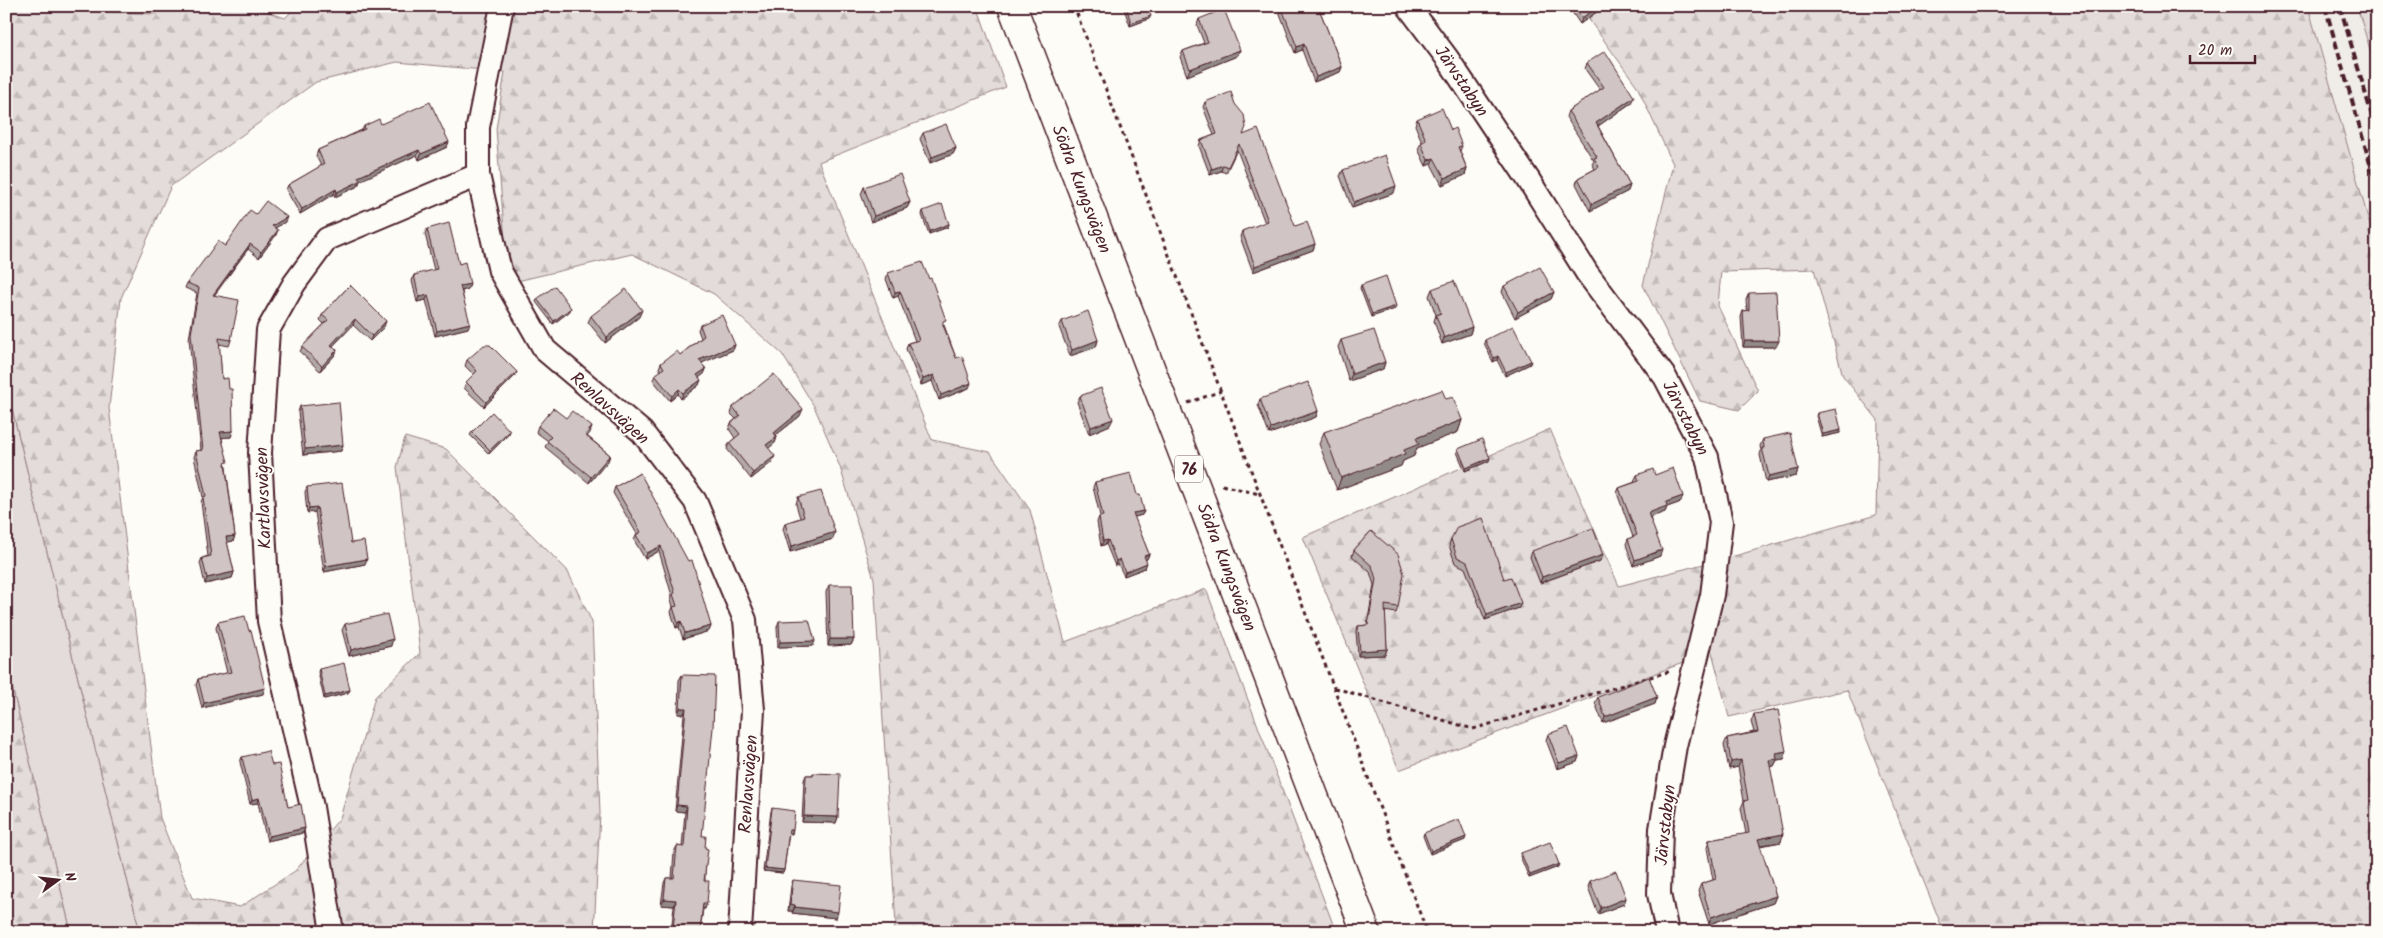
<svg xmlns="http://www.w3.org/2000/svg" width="2383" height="938" font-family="Kalam,sans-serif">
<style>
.built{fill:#f0ece8}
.green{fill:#e3dcda;stroke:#967e82}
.forest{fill:url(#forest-firs);stroke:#967e82}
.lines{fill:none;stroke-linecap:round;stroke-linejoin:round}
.street-casing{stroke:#4a1f2b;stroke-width:26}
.primary-casing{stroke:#4a1f2b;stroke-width:31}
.path{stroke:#4a1f2b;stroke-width:3;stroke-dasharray:4 4;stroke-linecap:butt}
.street{stroke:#fdfcf7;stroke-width:22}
.primary{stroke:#fdfcf7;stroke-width:28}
.rail{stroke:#4a1f2b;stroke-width:4;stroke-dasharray:8 4;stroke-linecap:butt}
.wall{fill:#b3a9a9;stroke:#4a1f2b}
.shaded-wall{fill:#928a89;stroke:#4a1f2b}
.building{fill:#d0c5c4;stroke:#4a1f2b}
.labels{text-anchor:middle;stroke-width:4;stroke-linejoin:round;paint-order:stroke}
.shield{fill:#fdfcf7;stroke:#806168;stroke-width:1}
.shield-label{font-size:16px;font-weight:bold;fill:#4a1f2b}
.street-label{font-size:18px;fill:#4a1f2b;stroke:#fdfcf7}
</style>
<defs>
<pattern id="forest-firs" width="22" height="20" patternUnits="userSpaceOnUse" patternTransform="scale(1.25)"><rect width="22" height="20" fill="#e3dcda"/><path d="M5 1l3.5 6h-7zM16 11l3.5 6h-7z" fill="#c4bcbb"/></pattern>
</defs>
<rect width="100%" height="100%" fill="#fdfcf7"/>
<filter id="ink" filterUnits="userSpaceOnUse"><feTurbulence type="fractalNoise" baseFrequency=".02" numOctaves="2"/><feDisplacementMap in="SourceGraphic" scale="10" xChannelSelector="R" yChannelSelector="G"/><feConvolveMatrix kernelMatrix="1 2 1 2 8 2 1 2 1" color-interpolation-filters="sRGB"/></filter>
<g filter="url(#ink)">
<!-- built -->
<path class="built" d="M2308 6H2357L2377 73V250Z"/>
<!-- green -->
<path class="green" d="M6 384 140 932H71L6 662Z"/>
<!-- forest -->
<g class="forest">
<path d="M6 6 155 14 165 6H251L285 18 297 6H977L1006 87 819 162 932 440 990 452 1030 510 1065 642 1206 589 1336 932H892L896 925 874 579 840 467 814 406 782 354 714 294 632 254 517 281 505 242 496 129 505 72 397 62 316 82 171 186 121 298 109 408 130 578 160 818 192 898 240 907 295 871 340 818 375 697 420 653 397 467 405 437 446 449 567 570 592 622 600 813 594 932H140L6 384Z"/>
<path d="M1579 6H2308L2377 250V932H1944L1847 690 1729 717 1712 652 1399 770 1303 537 1550 429 1619 586 1738 555 1876 515 1878 420 1843 376 1814 269 1721 272 1718 306 1758 391 1739 410 1700 401 1643 285 1673 164 1637 86Z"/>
<path d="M2357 6H2377V73Z"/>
<path d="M6 662 71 932H6Z"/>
</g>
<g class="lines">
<defs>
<g id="street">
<path d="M502 6 478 127V175L500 271 545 350 642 432 695 501 745 620 753 710 740 932"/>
<path d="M1408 6 1447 58 1528 179 1587 273 1665 377 1707 457 1721 522 1712 595 1675 746 1661 829 1659 894 1667 932"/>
<path d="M332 932 312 807 269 621 260 453 268 330 294 284 327 239 478 175"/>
</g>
<path id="primary" d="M1012 6 1366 932"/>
</defs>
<!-- street casing -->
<use href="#street" class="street-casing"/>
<!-- primary casing -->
<use href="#primary" class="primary-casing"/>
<!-- path -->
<g class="path">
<path d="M1074 6 1427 932"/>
<path d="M1188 403 1221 391"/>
<path d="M1222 485 1259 494"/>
<path d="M1335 688 1473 729 1671 671"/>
</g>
<!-- street -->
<use href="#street" class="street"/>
<!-- primary -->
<use href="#primary" class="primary"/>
<!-- rail -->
<g class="rail">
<path d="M2325 6 2377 188"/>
<path d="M2340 6 2377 133"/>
</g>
</g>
<!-- wall -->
<g class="wall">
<path d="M1123 6H1147L1149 19 1130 26Z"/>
<path d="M1277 6H1318L1342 67 1340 72 1314 82 1302 50 1295 53Z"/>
<path d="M1568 6H1605L1580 24Z"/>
<path d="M1199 19 1240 50 1237 56 1187 76 1180 57 1183 51 1204 43 1197 25Z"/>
<path d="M1587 63 1631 103 1598 126 1630 185 1628 191 1590 211 1576 184 1578 178 1595 169 1592 164 1594 161 1566 117 1568 111 1600 90 1585 69Z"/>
<path d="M1205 102 1243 135 1295 226 1315 244 1313 250 1253 272 1240 237 1242 231 1265 223 1237 150 1226 173 1221 171 1210 175 1199 146 1201 140 1214 135 1203 107Z"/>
<path d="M1417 119 1451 130 1462 146 1460 151 1467 169 1465 175 1442 185 1431 164 1426 166 1418 149 1421 143 1422 142 1415 125Z"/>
<path d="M381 124 447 147 419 160 417 155 360 180 358 186 335 197 334 194 300 214 286 190 288 185 321 166 316 156 318 150 362 130 364 126Z"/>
<path d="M923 133 956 148 953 154 930 163 920 139Z"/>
<path d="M1343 170 1394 193 1352 208 1340 176Z"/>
<path d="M864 187 910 202 907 208 871 222 861 194Z"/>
<path d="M923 211 949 224 948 227 929 234 922 215Z"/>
<path d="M256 214 285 222 275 228 276 235 259 258 248 249 214 295 231 340 229 346 219 344 222 379 233 431 231 437H222L235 536 233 541 227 542 234 572 232 578 205 584 200 563 202 558 208 556 201 502 203 497 194 457 196 451 201 450 189 339 197 293 185 288 187 283Z"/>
<path d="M427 229 459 264 470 284 468 289 462 291 468 328 435 336 426 300 417 302 412 281 414 275 434 270 425 234Z"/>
<path d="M888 273 944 325 956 358 969 388 939 400 932 381 921 385 906 349 908 343 915 341 898 296 893 298 886 279Z"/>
<path d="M350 285 384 327 370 341 353 325 333 346 337 350 335 355 320 371 300 352 302 347 324 324 320 320 322 315Z"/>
<path d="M1361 285 1395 309 1371 317 1360 288Z"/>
<path d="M1504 286 1554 292 1551 299 1515 318 1502 292Z"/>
<path d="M1432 289 1472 327 1470 334 1442 344 1434 321 1436 315 1429 296Z"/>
<path d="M1749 293 1776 347H1743L1741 317 1743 311 1747 310 1746 300Z"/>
<path d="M537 299 570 311 553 324 536 302Z"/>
<path d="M591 316 639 317 605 343 588 322Z"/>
<path d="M1062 321 1098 340 1096 347 1070 356 1059 327Z"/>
<path d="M700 325 735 345 733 350 701 363 706 369 704 374 699 377V385L681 399 678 394 670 401 653 380 655 375 661 371 659 368 661 363 680 355 701 338 698 330Z"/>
<path d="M1341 340 1385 362 1383 369 1349 381 1338 347Z"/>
<path d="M1485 340 1530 364 1505 376 1497 360 1493 362 1484 343Z"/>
<path d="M467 360 517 372 514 377 484 407 464 388 466 382 474 375 465 366Z"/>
<path d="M1080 396 1110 425 1089 434 1077 402Z"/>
<path d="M1260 399 1318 411 1316 417 1269 434 1258 405Z"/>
<path d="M1446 399 1462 420 1458 432 1417 448 1414 456 1403 461 1401 466 1337 490 1319 444 1324 432Z"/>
<path d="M300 406 343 445 341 451 303 455 298 412Z"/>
<path d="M733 407 800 416 776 435 777 437 775 443 768 448 772 462 751 479 727 449 729 443 735 438 729 429 731 423 736 419 731 414Z"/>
<path d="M1817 413 1841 430 1840 433 1822 437 1816 416Z"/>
<path d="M566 418 590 433 587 436 610 455 608 461 589 483 545 447 548 441 536 432 538 426Z"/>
<path d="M472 432 509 434 489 454 470 435Z"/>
<path d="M1763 439 1798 469 1796 476 1766 482 1760 455 1761 451 1760 446Z"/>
<path d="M1458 449 1489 461 1465 471 1457 452Z"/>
<path d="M640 473 711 626 709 631 683 639 679 627 676 628 671 612 673 607 671 599 672 596 659 551 645 559 634 540 637 534 613 493 615 487Z"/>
<path d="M1637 475H1655L1681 502 1667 507 1665 512 1650 517 1660 556 1633 566 1626 544 1628 539 1633 537 1617 493 1619 488 1635 482 1634 481Z"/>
<path d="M1095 482 1137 495 1144 511 1142 515 1134 517 1149 554 1147 559H1145V568L1124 576 1118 564 1115 566 1106 544 1101 546 1097 522 1099 517 1100 516 1093 487Z"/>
<path d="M307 487 351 543 365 564 324 572 315 512 307 513 305 492Z"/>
<path d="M798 497 833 539 790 552 783 529 785 523 800 518 796 504Z"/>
<path d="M1371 531 1398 607 1396 613 1385 611 1387 649 1385 655 1358 656 1356 631 1358 626 1367 625 1374 585 1370 572 1352 556 1354 550Z"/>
<path d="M1451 539 1504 579 1519 608 1485 620 1465 568 1455 563 1449 545Z"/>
<path d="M1532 551 1600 561 1540 583 1530 557Z"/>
<path d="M829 585 854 639 851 645 828 646 826 592Z"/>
<path d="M779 621 813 646 778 647 777 627Z"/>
<path d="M218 622 249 631 263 694 202 708 196 685 198 679 227 673 216 628Z"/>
<path d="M345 624 391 646 349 656 342 630Z"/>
<path d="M319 669 350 690 348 693 324 699 318 672Z"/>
<path d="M682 675 702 836 705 848V909H703L700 932H671L674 906 661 905 664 883 666 878H672L674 852 677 846 682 847 685 812 675 811 684 714H678L679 680Z"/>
<path d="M1598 697H1657L1655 704 1603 723 1595 703Z"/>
<path d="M1754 714 1786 751 1784 759 1777 760 1774 766 1770 767 1781 842 1760 846 1776 896 1773 903 1709 924 1698 891 1701 884 1713 880 1707 848 1709 840 1746 834 1741 808 1744 801 1738 767 1729 769 1724 745 1727 738 1754 732 1751 722Z"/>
<path d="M1548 734 1579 756 1577 762 1557 769 1546 740Z"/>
<path d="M242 757 272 765 288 807 305 828 303 833 267 841 258 803 250 804 240 762Z"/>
<path d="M813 773 838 817 836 823 802 822 804 780 806 775H813Z"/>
<path d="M772 808 792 834 789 833 784 870 783 873 763 871 771 811Z"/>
<path d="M1424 833 1465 840 1430 854 1423 836Z"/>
<path d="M1521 853 1558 867 1529 878 1520 856Z"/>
<path d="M793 880 836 918 792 913 793 911H788L791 886Z"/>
<path d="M1590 881 1626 898 1624 904 1598 914 1588 887Z"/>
</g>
<!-- shaded-wall -->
<g class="shaded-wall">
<path d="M1598 6H1605L1580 24 1582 18Z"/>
<path d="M1151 16 1149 19 1130 26 1131 23Z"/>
<path d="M1304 44 1302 50 1295 53 1297 47Z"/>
<path d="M1240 50 1237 56 1187 76 1190 69Z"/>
<path d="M1342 67 1340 72 1314 82 1316 77Z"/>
<path d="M1634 97 1631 103 1594 129 1596 123Z"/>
<path d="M449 142 447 147 419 160 421 154Z"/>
<path d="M956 148 953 154 930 163 932 157Z"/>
<path d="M419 150 417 155 357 182 358 177Z"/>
<path d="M1434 158 1431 164 1426 166 1428 160Z"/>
<path d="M1223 165 1221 171 1210 175 1212 169Z"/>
<path d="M1467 169 1465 175 1442 185 1445 178Z"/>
<path d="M360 181 358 186 335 197 337 192Z"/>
<path d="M1630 185 1628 191 1590 211 1592 204Z"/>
<path d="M1396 186 1394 193 1352 208 1354 202Z"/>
<path d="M336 189 334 194 300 214 302 209Z"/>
<path d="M910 202 907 208 871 222 874 216Z"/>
<path d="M287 217 285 222 270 231 272 226Z"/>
<path d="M949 224 948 227 929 234 930 231Z"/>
<path d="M278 230 276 235 259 258 261 252Z"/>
<path d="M250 244 248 249 211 300 213 295Z"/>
<path d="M1315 244 1313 250 1253 272 1255 266Z"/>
<path d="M470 284 468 289 458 292 460 286Z"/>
<path d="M900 291 898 296 893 298 895 292Z"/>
<path d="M1554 292 1551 299 1515 318 1518 312Z"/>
<path d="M428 295 426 300 417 302 419 297Z"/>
<path d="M1396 306 1395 309 1371 317 1372 314Z"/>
<path d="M571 308 570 311 553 324 554 321Z"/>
<path d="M642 310 639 317 605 343 607 337Z"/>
<path d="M355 319 353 325 329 350 331 345Z"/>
<path d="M386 321 384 327 370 341 372 336Z"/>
<path d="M470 323 468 328 435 336 437 331Z"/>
<path d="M1472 327 1470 334 1442 344 1444 338Z"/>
<path d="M1098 340 1096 347 1070 356 1072 350Z"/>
<path d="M1745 341H1779L1776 347H1743Z"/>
<path d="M735 345 733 350 697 365 699 360Z"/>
<path d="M337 350 335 355 320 371 322 366Z"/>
<path d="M1498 356 1497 360 1493 362 1494 358Z"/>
<path d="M1531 361 1530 364 1505 376 1506 372Z"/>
<path d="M1385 362 1383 369 1349 381 1352 374Z"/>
<path d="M706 369 704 374 696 380 697 375Z"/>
<path d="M517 372 514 377 484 407 486 402Z"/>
<path d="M934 375 932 381 921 385 923 379Z"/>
<path d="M701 380 699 385 681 399 683 393Z"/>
<path d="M971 383 969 388 939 400 941 395Z"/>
<path d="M679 389 678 394 670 401 672 396Z"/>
<path d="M803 409 800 416 771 439 774 433Z"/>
<path d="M1318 411 1316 417 1269 434 1271 428Z"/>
<path d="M1113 419 1110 425 1089 434 1091 427Z"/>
<path d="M1462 420 1458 432 1417 448 1414 456 1403 461 1401 466 1337 490 1341 478 1404 450 1416 438Z"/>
<path d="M592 427 590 433 583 441 585 435Z"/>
<path d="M1841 430 1840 433 1822 437 1823 434Z"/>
<path d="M233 431 231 437 218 438 220 432Z"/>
<path d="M510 431 509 434 489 454 490 450Z"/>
<path d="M777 437 775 443 764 452 766 445Z"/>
<path d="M343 445 341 451 303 455 305 449Z"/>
<path d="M610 455 608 461 589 483 591 477Z"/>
<path d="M775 456 772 462 751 479 753 473Z"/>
<path d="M1490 458 1489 461 1465 471 1466 468Z"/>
<path d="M1798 469 1796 476 1766 482 1769 476Z"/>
<path d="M1683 496 1681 502 1667 507 1665 512 1646 519 1648 513 1666 502Z"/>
<path d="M317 507 315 512 307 513 309 508Z"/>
<path d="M1144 511 1142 515 1131 518 1133 513Z"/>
<path d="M835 532 833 539 790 552 792 546Z"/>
<path d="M235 536 233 541 224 543 226 537Z"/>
<path d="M1108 540 1106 544 1101 546 1103 541Z"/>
<path d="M661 546 659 551 645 559 647 553Z"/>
<path d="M1662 550 1660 556 1633 566 1635 560Z"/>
<path d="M1149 554 1147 559 1142 561 1144 556Z"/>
<path d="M1603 555 1600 561 1540 583 1542 577Z"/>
<path d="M367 559 365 564 324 572 326 566Z"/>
<path d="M1120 559 1118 564 1115 566 1116 561Z"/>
<path d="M1147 563 1145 568 1124 576 1125 572Z"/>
<path d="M234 572 232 578 205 584 207 578Z"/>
<path d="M1521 603 1519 608 1485 620 1487 615Z"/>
<path d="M681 621 679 627 676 628 678 623Z"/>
<path d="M711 626 709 631 683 639 685 633Z"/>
<path d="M393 639 391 646 349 656 351 650Z"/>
<path d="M830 639H854L851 645 828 646Z"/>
<path d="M815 641 813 646 778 647 780 642Z"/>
<path d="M1387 649 1385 655 1358 656 1360 651Z"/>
<path d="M265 688 263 694 202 708 204 703Z"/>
<path d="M350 690 348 693 324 699 325 696Z"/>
<path d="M1657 697 1655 704 1603 723 1605 717Z"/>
<path d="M680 708H686L684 714H678Z"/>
<path d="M1786 751 1784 759 1777 760 1774 766 1766 768 1769 760 1776 753Z"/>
<path d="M1579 756 1577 762 1557 769 1559 763Z"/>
<path d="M1741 760 1738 767 1729 769 1731 762Z"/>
<path d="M259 798 258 803 250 804 252 800Z"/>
<path d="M677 805 687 806 685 812 675 811Z"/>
<path d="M804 816 838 817 836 823 802 822Z"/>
<path d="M305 828 303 833 267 841 269 836Z"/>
<path d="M789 830H793L792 834 788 833Z"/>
<path d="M1783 834 1781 842 1755 846 1758 839Z"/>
<path d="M1466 837 1465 840 1430 854 1431 851Z"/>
<path d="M1559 864 1558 867 1529 878 1530 875Z"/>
<path d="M765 868 784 870 783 873 763 871Z"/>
<path d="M1776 896 1773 903 1709 924 1711 917Z"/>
<path d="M1626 898 1624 904 1598 914 1601 908Z"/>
<path d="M664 899 676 900 674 906 661 905Z"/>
<path d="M703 903H707L705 909 701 908Z"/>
<path d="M790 904 795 905 793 911H788Z"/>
<path d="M795 907 838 912 836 918 792 913Z"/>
<path d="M673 929 700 932H672Z"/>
</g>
<!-- building -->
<g class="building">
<path d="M1126 6H1147L1151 16 1131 23Z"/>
<path d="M1281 6H1318L1342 67 1316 77 1304 44 1297 47Z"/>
<path d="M1574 6H1598L1582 18Z"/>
<path d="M1224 9 1240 50 1190 69 1183 51 1208 42 1199 19Z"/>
<path d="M1605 51 1634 97 1596 123 1630 185 1592 204 1578 178 1599 167 1594 158 1597 157 1568 111 1604 87 1587 63Z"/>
<path d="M1231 92 1235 104 1244 115 1246 127 1243 135 1258 129 1295 226 1307 222 1315 244 1255 266 1242 231 1268 221 1239 144 1228 167 1223 165 1212 169 1201 140 1217 134 1205 102Z"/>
<path d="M430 102 449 142 421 154 419 150 358 177 360 181 337 192 336 189 302 209 288 185 324 164 318 150 365 129 364 126 379 119 381 124Z"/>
<path d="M1442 108 1451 130 1455 128 1462 146 1458 147 1467 169 1445 178 1434 158 1428 160 1421 143 1426 140 1417 119Z"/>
<path d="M946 124 956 148 932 157 923 133Z"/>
<path d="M1385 155 1396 186 1354 202 1343 170Z"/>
<path d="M900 174 910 202 874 216 864 187Z"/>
<path d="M266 201 287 217 272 226 278 230 261 252 250 244 213 295 239 300 231 340 219 338 222 379 228 378 229 389H232L233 431 220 432 228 462 225 463 235 536 226 537 234 572 207 578 202 558 211 556 203 497 206 496 196 451 203 450 191 334 199 288 187 283 218 241 225 246 250 210 256 214Z"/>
<path d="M942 204 949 224 930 231 923 211Z"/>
<path d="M449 223 459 264 465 262 470 284 460 286 470 323 437 331 428 295 419 297 414 275 437 269 427 229Z"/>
<path d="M922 262 929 279 931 278 946 320 943 321V325L956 358 962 356 971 383 941 395 934 375 923 379 908 343 919 340 900 291 895 292 888 273Z"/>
<path d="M1540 267 1554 292 1518 312 1504 286Z"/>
<path d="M1386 276 1396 306 1372 314 1361 285Z"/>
<path d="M1454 281 1472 327 1444 338 1436 315 1441 313 1432 289Z"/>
<path d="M350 285 386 321 372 336 355 319 331 345 337 350 322 366 302 347 328 320 322 315Z"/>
<path d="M555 286 571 308 554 321 537 299Z"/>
<path d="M626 289 642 310 607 337 591 316Z"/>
<path d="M1776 292 1779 341H1745L1743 311 1749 310V293Z"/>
<path d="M1088 311 1098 340 1072 350 1062 321Z"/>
<path d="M722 315 735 345 699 360 706 369 697 375 701 380 683 393 679 389 672 396 655 375 664 368 661 363 677 351 680 355 704 336 700 325Z"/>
<path d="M1513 326 1531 361 1506 372 1498 356 1494 358 1485 340Z"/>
<path d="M1374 330 1385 362 1352 374 1341 340Z"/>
<path d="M484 345H490L517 372 486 402 466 382 477 371 467 360Z"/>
<path d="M774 374 803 409 774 433 777 437 766 445 775 456 753 473 729 443 740 434 731 423 740 416 733 407Z"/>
<path d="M1308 382 1318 411 1271 428 1260 399Z"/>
<path d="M1101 388 1113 419 1091 427 1080 396Z"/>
<path d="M1442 390 1446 399 1453 397 1462 420 1416 438 1419 444 1404 450 1405 454 1341 478 1324 432Z"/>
<path d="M339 402 343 445 305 449 300 406Z"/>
<path d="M553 408 566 418 572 411 592 427 585 435 610 455 591 477 547 441 551 437 538 426Z"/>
<path d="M1836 409 1841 430 1823 434 1817 413Z"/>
<path d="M492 412 510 431 490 450 472 432Z"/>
<path d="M1790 433 1798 469 1769 476 1762 448H1764L1763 439Z"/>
<path d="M1482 439 1490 458 1466 468 1458 449Z"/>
<path d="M1673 468 1683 496 1666 502 1667 506 1648 513 1662 550 1635 560 1628 539 1637 535 1619 488 1639 481 1637 475 1653 469 1655 475Z"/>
<path d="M640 473 688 561 692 560 711 626 685 633 681 621 678 623 673 607 677 606 673 594 675 593 661 546 647 553 636 535 641 532 615 487Z"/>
<path d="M1131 473 1137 495H1140L1144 511 1133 513 1149 554 1144 556 1147 563 1125 572 1120 559 1116 561 1108 540 1103 541 1099 517 1103 516 1095 482Z"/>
<path d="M342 483 351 543 364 541 367 559 326 566 317 507 309 508 307 487Z"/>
<path d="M821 491 835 532 792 546 785 523 804 517 798 497Z"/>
<path d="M1483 518 1504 579 1511 577 1521 603 1487 615 1467 562 1457 557 1451 539 1457 527Z"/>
<path d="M1593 528 1603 555 1542 577 1532 551Z"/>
<path d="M1371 531 1398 554 1404 574 1398 607 1385 605 1387 649 1360 651 1358 626 1368 625 1376 579 1372 566 1354 550Z"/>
<path d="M829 585H852L854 639H830Z"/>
<path d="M387 614 393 639 351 650 345 624Z"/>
<path d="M245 616 249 631 251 630 265 688 204 703 198 679 231 672 218 622Z"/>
<path d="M809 620 815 641 780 642 779 621Z"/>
<path d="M344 663 350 690 325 696 319 669Z"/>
<path d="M682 675 715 676 713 728 702 836H706L705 848 708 849 704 881H709L707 903H703L700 932 673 929 676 900 664 899 666 878H674L677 846 684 847 687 806 677 805 686 708H680Z"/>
<path d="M1649 677 1657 697 1605 717 1598 697Z"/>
<path d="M1778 710 1786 751 1776 753 1777 759 1769 760 1783 834 1758 839 1776 896 1711 917 1701 884 1716 879 1709 840 1749 833 1744 801 1748 800 1741 760 1731 762 1727 738 1758 732 1754 714Z"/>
<path d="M1568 727 1579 756 1559 763 1548 734Z"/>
<path d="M268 751 272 765 279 764 288 807 301 804 305 828 269 836 259 798 252 800 242 757Z"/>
<path d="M813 773 840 774 838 817 804 816 806 775H813Z"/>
<path d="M772 808 795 811 793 830H789L784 870 765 868Z"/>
<path d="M1459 819 1466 837 1431 851 1424 833Z"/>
<path d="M1550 842 1559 864 1530 875 1521 853Z"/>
<path d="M1616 871 1626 898 1601 908 1590 881Z"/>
<path d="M793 880 841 885 838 912 795 907V905L790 904Z"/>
<path d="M1644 929 1645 932H1635Z"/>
</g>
</g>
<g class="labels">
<!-- shield labels -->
<rect class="shield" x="1175" y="455.5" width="28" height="27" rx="4"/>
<g class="shield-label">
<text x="1189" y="475">76</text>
</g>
<!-- street labels -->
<g class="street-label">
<text transform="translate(1462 81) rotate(56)" y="6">Järvstabyn</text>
<text transform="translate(1082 189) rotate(69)" y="6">Södra Kungsvägen</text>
<text transform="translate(610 408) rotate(42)" y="6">Renlavsvägen</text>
<text transform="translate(1686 418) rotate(63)" y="6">Järvstabyn</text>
<text transform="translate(263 498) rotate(-92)" y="6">Kartlavsvägen</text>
<text transform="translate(1227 567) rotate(69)" y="6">Södra Kungsvägen</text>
<text transform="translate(748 784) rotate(-86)" y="6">Renlavsvägen</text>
<text transform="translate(1665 825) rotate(-84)" y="6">Järvstabyn</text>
</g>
</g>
<!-- margin -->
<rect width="2383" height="938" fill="none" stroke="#fdfcf7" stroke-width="25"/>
<rect x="12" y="12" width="2358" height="913" fill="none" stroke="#4a1f2b" stroke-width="2" filter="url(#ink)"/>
<!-- north arrow -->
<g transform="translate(58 880) rotate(75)" stroke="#fdfcf7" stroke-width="4" paint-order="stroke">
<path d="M0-4L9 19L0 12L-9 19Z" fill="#4a1f2b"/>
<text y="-8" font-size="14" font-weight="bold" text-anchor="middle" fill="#4a1f2b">N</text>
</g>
<!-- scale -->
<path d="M2190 55v8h65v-8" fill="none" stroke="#4a1f2b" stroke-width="2.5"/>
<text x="2198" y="55" font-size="15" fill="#4a1f2b" stroke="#fdfcf7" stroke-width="4" paint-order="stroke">20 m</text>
</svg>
